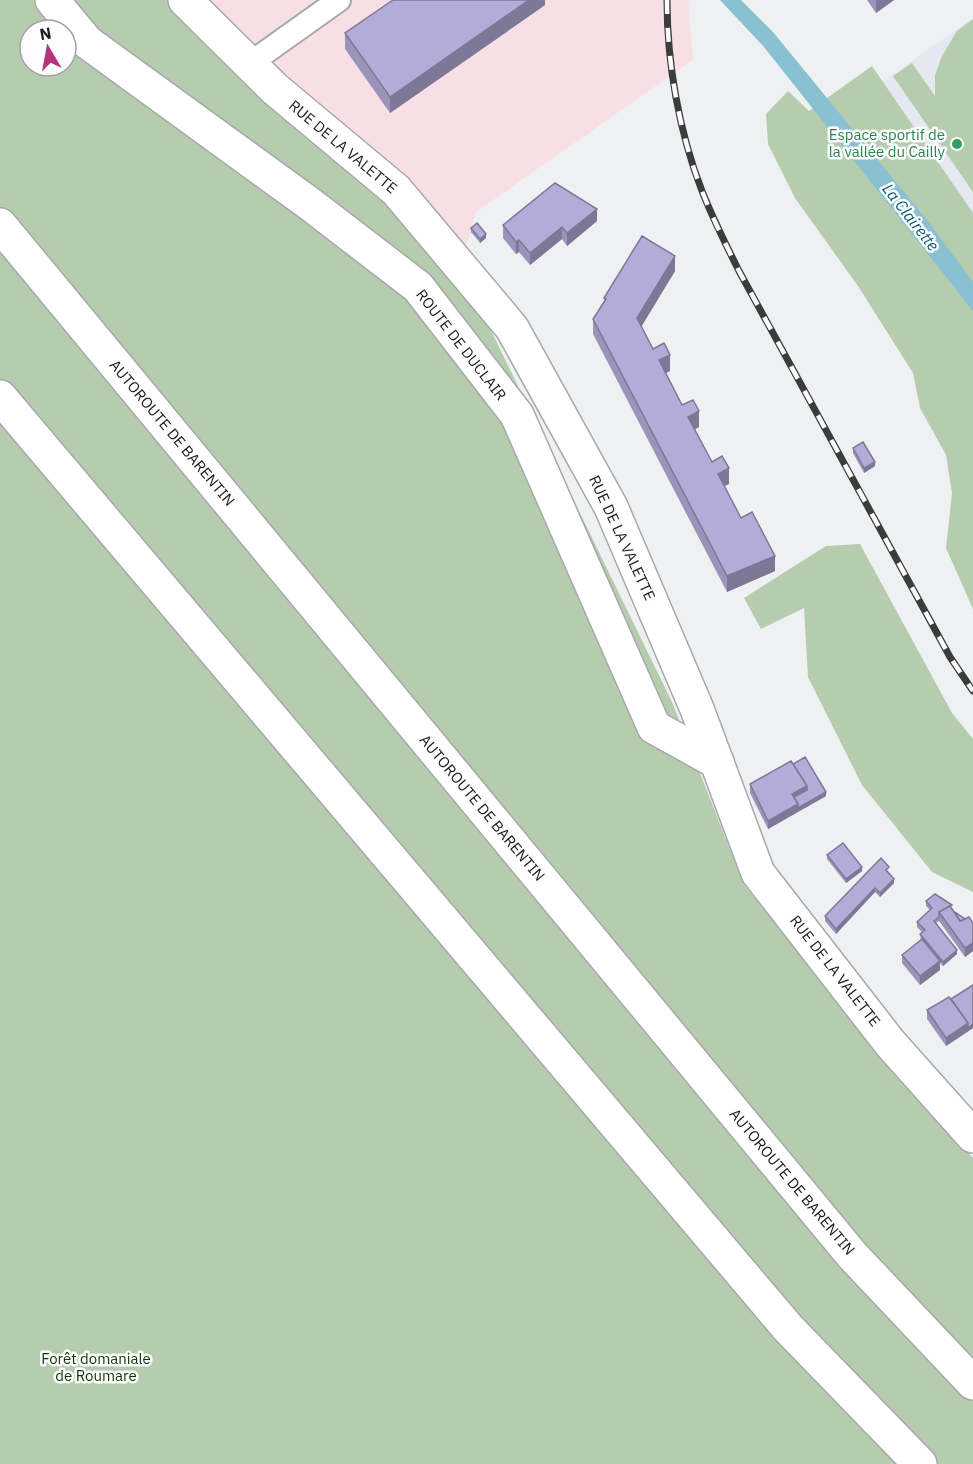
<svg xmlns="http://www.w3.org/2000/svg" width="973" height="1464" font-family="'IBM Plex Sans',sans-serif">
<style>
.commercial{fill:#f8dee5}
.built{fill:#e5e7f1}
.green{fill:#b6ccae;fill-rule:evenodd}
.water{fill:#89c1d3}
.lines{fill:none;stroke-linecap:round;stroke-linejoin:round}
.street-casing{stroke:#a7a8a9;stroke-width:26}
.secondary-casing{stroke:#a7a8a9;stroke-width:36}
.highway-casing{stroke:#a7a8a9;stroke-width:36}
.street{stroke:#fff;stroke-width:22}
.secondary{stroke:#fff;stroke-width:33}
.highway{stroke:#fff;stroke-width:33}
.rail-casing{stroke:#3b3c3c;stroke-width:7}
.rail{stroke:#fdfdff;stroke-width:4.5;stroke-dasharray:14;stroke-linecap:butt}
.wall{fill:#9b94ba}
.shaded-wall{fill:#7e7897}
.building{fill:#b4acd8;stroke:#7e7897;stroke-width:1.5}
.leisure-dot{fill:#2e9e5b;stroke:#fdfdff;stroke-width:2}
.labels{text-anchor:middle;stroke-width:5;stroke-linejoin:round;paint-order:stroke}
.leisure-label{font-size:15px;fill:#27864d;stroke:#fdfdff;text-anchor:end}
.street-label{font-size:15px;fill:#1b1c1c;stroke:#fdfdff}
.park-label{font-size:15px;fill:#123800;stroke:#fdfdff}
.water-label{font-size:16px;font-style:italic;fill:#08586b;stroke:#fdfdff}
</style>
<rect width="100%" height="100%" fill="#eff0f2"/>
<!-- commercial -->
<path class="commercial" d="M184 0H688L693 60 476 212 460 267Z"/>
<!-- built -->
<path class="built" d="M973 18V213L882 82Z"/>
<!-- green -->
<g class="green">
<path d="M0 0H184L460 267 672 702 744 885 973 1158V1464H0ZM30 30H66V66H30Z"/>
<path d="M973 19V192L893 76 912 63 935 96V75L942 56 957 31Z"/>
<path d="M872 66 973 213V609L946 548 952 493 946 455 920 408 913 373 858 286 795 198 768 144 766 114 788 91 809 111Z"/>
<path d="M860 544 952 713 973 739V892L932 872 862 785 808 677 804 608 761 629 744 598 826 546Z"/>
</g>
<!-- water -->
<path class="water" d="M720 0H741L773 32 931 225 973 282V311L764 47Z"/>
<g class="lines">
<defs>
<path id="street" d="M249 64 339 0"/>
<g id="secondary">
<path d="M52 0 87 42 310 204 418 287 517 415 654 727 717 762"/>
<path d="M185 0 275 89 396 190 512 328 611 507 697 709 758 873 890 1043 973 1136"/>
</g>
<g id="highway">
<path d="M0 225 852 1255 973 1383"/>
<path d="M0 397 788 1328 920 1464"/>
</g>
</defs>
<!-- street casing -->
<use href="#street" class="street-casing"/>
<!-- secondary casing -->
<use href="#secondary" class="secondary-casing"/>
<!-- highway casing -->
<use href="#highway" class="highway-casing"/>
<!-- street -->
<use href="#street" class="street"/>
<!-- secondary -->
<use href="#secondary" class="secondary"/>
<!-- highway -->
<use href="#highway" class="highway"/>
<defs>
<path id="rail" d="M667 0C667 63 679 132 702 191 713 219 726 245 739 271L950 657 973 691"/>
</defs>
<!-- rail casing -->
<use href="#rail" class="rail-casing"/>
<!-- rail -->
<use href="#rail" class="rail"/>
</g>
<!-- wall -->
<g class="wall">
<path d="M545 0V5L390 113 345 49V33Z"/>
<path d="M867 0H894L876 13Z"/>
<path d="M597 221 567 246 562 239 530 265 519 252 516 254 503 238V225Z"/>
<path d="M471 228 486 238 480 243 471 232Z"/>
<path d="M675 271 641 326 653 349 670 371 666 373 682 405 699 427 695 429 712 462 729 484 724 486 741 518 775 571 727 592 593 334V319L604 301V298Z"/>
<path d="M853 448 875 466 864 473 853 453Z"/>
<path d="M793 764 826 796 768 829 750 793V784Z"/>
<path d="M827 855 862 871 846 883 827 859Z"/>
<path d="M889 871 888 872 894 883 880 897 875 892 836 934 825 921V916Z"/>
<path d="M926 901 952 908 955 912 973 923V951L965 957 939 921 936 923 957 954 943 966 940 963V970L920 985 902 963V955L921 940 920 934 922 932 917 927V922L930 910 926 906Z"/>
<path d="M973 985V1028L946 1046 927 1019V1010L951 999Z"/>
</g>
<!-- shaded-wall -->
<g class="shaded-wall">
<path d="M529 0H545V5L390 113V97Z"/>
<path d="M876 0H894L876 13Z"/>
<path d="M597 209V221L567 246V233Z"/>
<path d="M562 227V239L530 265V253Z"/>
<path d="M486 234V238L480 243V239Z"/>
<path d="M519 240V252L516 254V242Z"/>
<path d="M675 256V271L637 334V318Z"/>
<path d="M670 355V371L659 376V360Z"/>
<path d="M699 411V427L688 433V417Z"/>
<path d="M875 462V466L864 473V468Z"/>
<path d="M729 468V484L718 489V474Z"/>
<path d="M775 556V571L727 592V576Z"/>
<path d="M807 786V794L794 801 792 794Z"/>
<path d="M826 792V796L768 829V821L798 804Z"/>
<path d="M862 867V871L846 883V879Z"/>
<path d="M894 879V883L880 897V893Z"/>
<path d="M875 888V892L836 934V929Z"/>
<path d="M973 943V951L965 957V948Z"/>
<path d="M957 950V954L943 966V962Z"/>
<path d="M940 961V970L920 985V976Z"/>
<path d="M968 1023 973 1024V1028L946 1046V1038Z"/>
</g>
<!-- building -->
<g class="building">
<path d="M393 0H529L390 97 345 33Z"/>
<path d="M555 183 597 209 567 233 562 227 530 253 519 240 516 242 503 225Z"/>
<path d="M477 223 486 234 480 239 471 228Z"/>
<path d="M642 236 675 256 637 318 653 349 664 343 670 355 659 360 682 405 693 400 699 411 688 417 712 462 722 456 729 468 718 474 741 518 752 512 775 556 727 576 593 319 606 299 604 298Z"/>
<path d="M863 442 875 462 864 468 853 448Z"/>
<path d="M805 757 826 792 798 808V804L794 797 807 790V786L793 764Z"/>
<path d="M791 761 807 786 792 794 798 804 768 821 750 784Z"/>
<path d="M843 843 862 867 846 879 827 855Z"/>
<path d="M881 858 889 867 886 870 894 879 880 893 875 888 836 929 825 916Z"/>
<path d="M935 894 952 905 939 912V917L934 921 957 950 943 962 920 934 925 930 917 922 932 908 926 901Z"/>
<path d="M950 906 960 921 969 917 973 923V943L965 948 939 912Z"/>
<path d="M955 912 965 919 960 921Z"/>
<path d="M922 939 940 961 920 976 902 955Z"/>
<path d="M973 985V1024L968 1028V1023L951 999Z"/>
<path d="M949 997 968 1023 946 1038 927 1010Z"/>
</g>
<!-- markers -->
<circle class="leisure-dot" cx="957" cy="144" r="6"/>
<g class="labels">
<!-- leisure labels -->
<g class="leisure-label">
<text x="945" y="140">Espace sportif de<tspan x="945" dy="17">la vallée du Cailly</tspan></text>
</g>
<!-- street labels -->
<g class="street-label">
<text transform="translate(343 147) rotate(40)" y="5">RUE DE LA VALETTE</text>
<text transform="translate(461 345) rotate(52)" y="5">ROUTE DE DUCLAIR</text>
<text transform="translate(172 433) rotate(50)" y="5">AUTOROUTE DE BARENTIN</text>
<text transform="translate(622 538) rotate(65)" y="5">RUE DE LA VALETTE</text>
<text transform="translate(482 808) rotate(50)" y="5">AUTOROUTE DE BARENTIN</text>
<text transform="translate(835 971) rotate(52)" y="5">RUE DE LA VALETTE</text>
<text transform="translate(792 1182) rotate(50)" y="5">AUTOROUTE DE BARENTIN</text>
</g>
<!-- park labels -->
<g class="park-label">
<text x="96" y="1364">Forêt domaniale<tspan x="96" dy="17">de Roumare</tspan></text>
</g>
<!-- water labels -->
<g class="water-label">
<text transform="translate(911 217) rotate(52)" y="6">La Clairette</text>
</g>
</g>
<!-- north arrow -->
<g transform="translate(48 48) rotate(350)"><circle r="28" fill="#fdfdff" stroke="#a3a3a4" stroke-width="1.5"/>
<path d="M0-4.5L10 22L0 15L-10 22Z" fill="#b6347d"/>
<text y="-9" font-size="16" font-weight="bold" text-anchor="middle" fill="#1b1c1c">N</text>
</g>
</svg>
